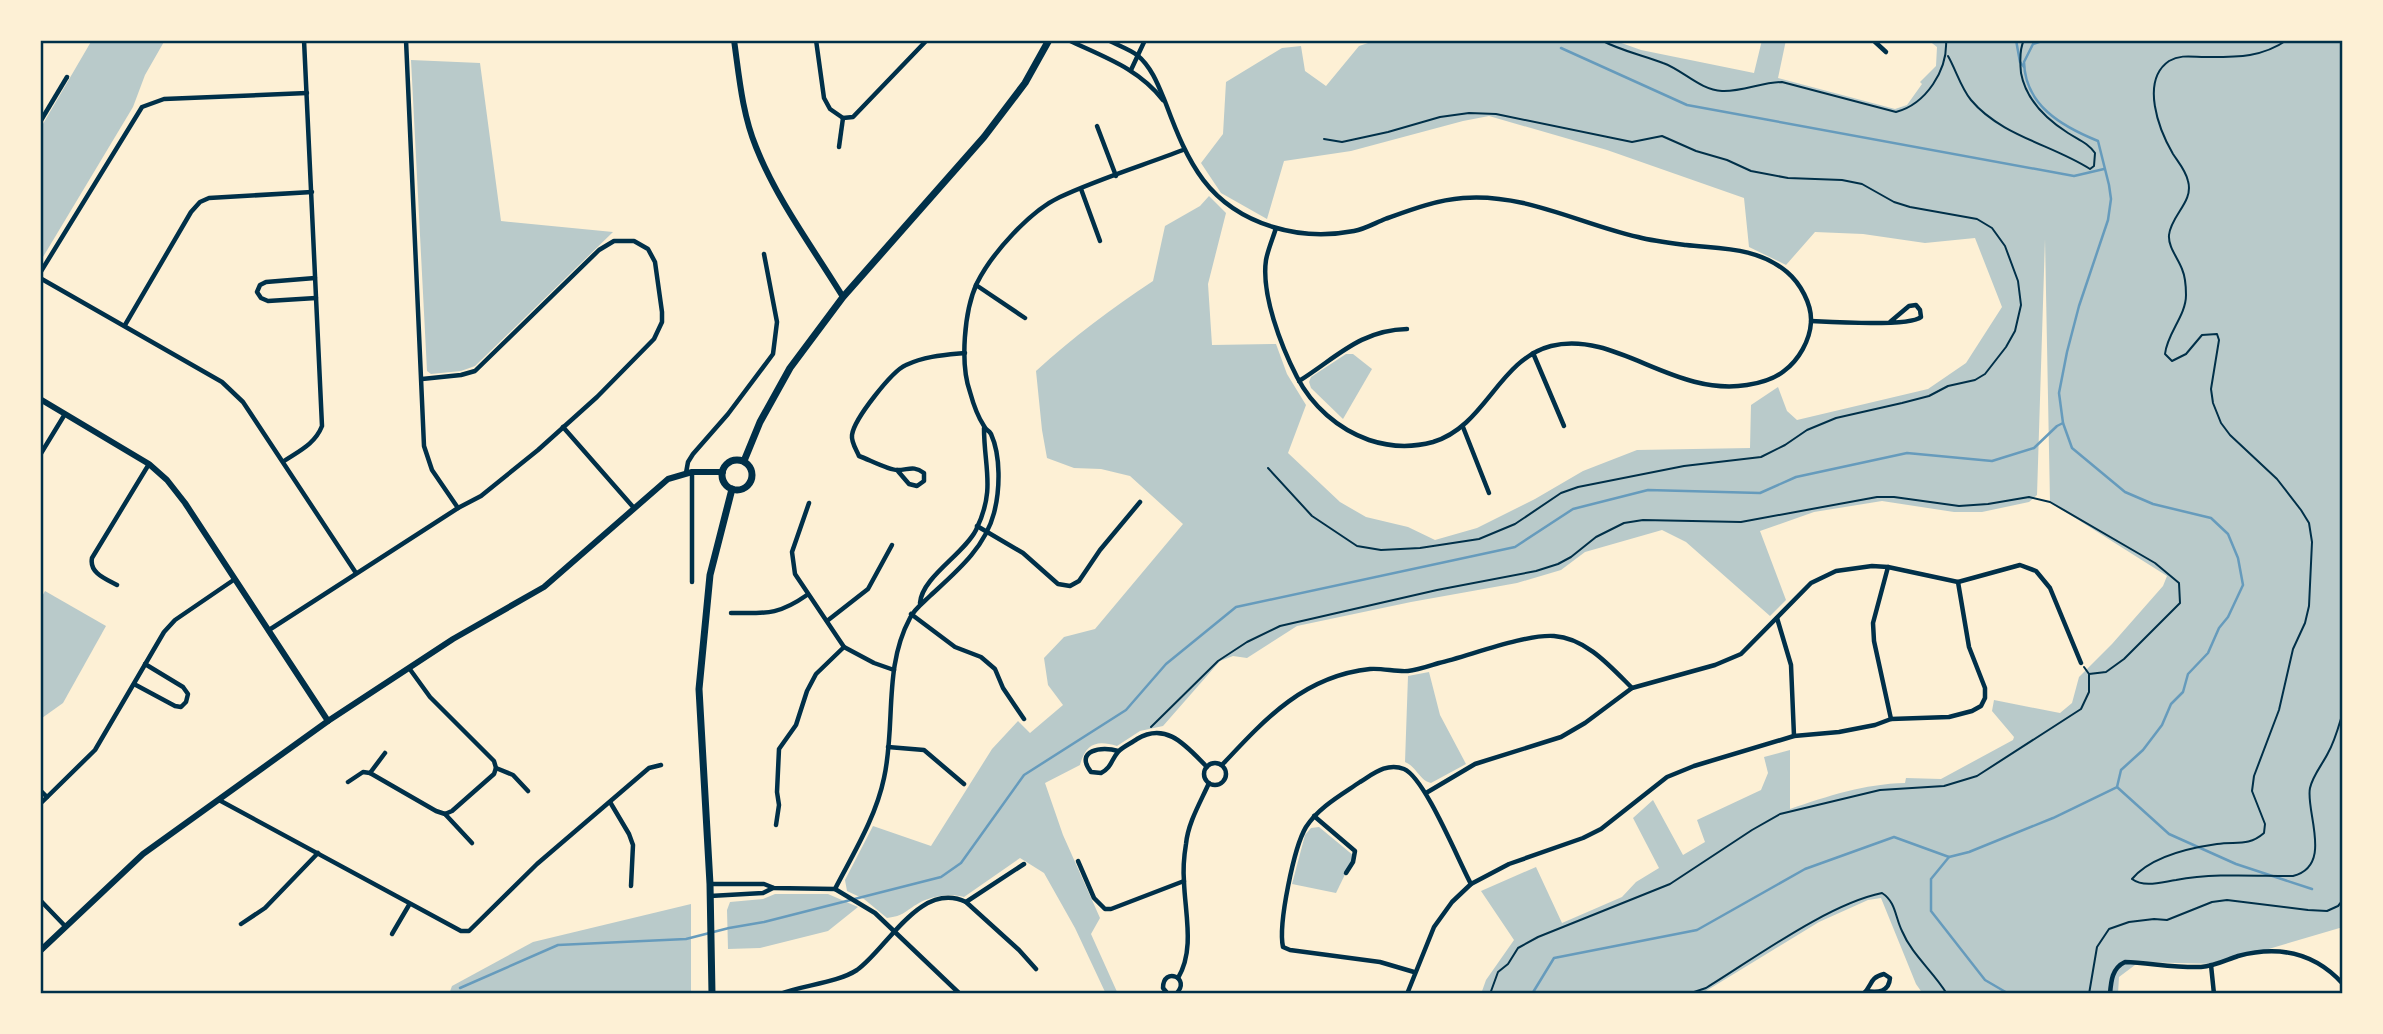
<svg xmlns="http://www.w3.org/2000/svg" width="2383" height="1034" font-family="Inter,sans-serif">
<style>
.green{fill:#b9caca}
.lines{fill:none;stroke-linecap:round;stroke-linejoin:round}
.stream{stroke:#669bbc;stroke-width:2.5}
.path{stroke:#003049;stroke-width:2}
.minor{stroke:#003049;stroke-width:4.5}
.tertiary{stroke:#003049;stroke-width:6}
.secondary{stroke:#003049;stroke-width:7}
.neatline{fill:none;stroke:#003049;stroke-width:2.5}
</style>
<rect width="100%" height="100%" fill="#fdf0d5"/>
<!-- green -->
<g class="green">
<path d="M92 40H165L145 75 133 107 40 262V129Z"/>
<path d="M1377 40H1613L1641 50 1754 73 1762 40H1786L1778 78 1895 109 1907 105 1922 84 1920 82 1936 66 1937 47 1928 40H2343V927L2218 964 2139 962 2119 977 2118 994H1923L1916 984 1881 898 1868 900 1819 922 1701 994H1481L1486 980 1514 940 1481 891 1536 867 1562 923 1622 897 1636 882 1659 868 1633 818 1653 800 1683 855 1705 842 1697 820 1761 790 1768 773 1764 757 1790 750V809C1828 796 1864 784 1905 783L1906 778 1941 779 2013 740 2014 737 1992 711 1994 700 2060 713 2072 703 2079 677 2112 644 2163 586 2167 576 2050 502 2045 239 2037 495 2029 502 1982 512H1954L1882 501 1814 512 1760 531 1786 600 1770 616 1686 542 1662 530 1585 552 1561 570 1517 583 1411 602 1297 626 1247 658 1233 656 1220 661 1163 726 1140 731 1117 746C1097 740 1086 743 1080 765L1045 783 1063 835 1100 918 1091 934 1118 994H1106L1075 928 1044 873 1020 858 964 897C951 893 931 896 919 903 905 911 904 916 887 918L864 899 847 891 845 880 873 826 931 846 992 749 1018 721 1030 733 1063 705 1048 685 1044 658 1064 637 1095 629 1183 524 1130 476 1101 469 1074 468 1047 458 1042 430 1036 371C1073 337 1112 308 1153 281L1165 226 1200 206 1209 196 1226 213 1208 284 1212 345 1276 344 1287 374 1306 405 1288 453 1340 502 1366 517 1408 527 1435 540 1477 528 1535 499 1583 471 1637 450 1750 448 1751 405 1778 387 1787 411 1797 420 1928 389 1966 363 2002 307 1975 238 1925 243 1863 234 1815 232 1786 265 1749 247 1744 198 1607 150 1489 116 1463 121 1351 151 1284 161 1267 219 1221 193 1201 163 1223 134 1226 82 1282 48 1301 46 1305 71 1326 86 1359 46Z"/>
<path d="M411 60 480 63 501 221 613 232 475 366 461 371 431 374 427 371Z"/>
<path d="M1346 354H1353L1372 369 1343 419 1311 388 1309 382 1311 377Z"/>
<path d="M45 591 106 626 63 703 42 718 40 600Z"/>
<path d="M1429 672 1440 715 1466 764 1431 783C1419 780 1417 767 1405 762L1408 676Z"/>
<path d="M1319 827 1354 856 1336 893 1292 884 1305 835 1311 828Z"/>
<path d="M775 894H828L858 907 828 931 760 948 728 949 727 910 730 902 763 899Z"/>
<path d="M691 904V994H449L452 986 533 942Z"/>
</g>
<g class="lines">
<!-- stream -->
<g class="stream">
<path d="M2016 40 2020 62 2024 67"/>
<path d="M1561 48 1687 105 2074 176 2104 169"/>
<path d="M2117 787 2169 834 2236 864 2312 889"/>
<path d="M460 988 558 945 686 939 729 928 764 922 941 877 961 863 1024 775 1126 710 1166 664 1236 607 1515 547 1573 509 1648 490 1760 493 1796 477 1907 453 1992 461 2034 448 2057 426 2063 423"/>
<path d="M1532 994 1554 958 1697 930 1805 869 1894 837 1949 857"/>
<path d="M2009 994 1985 980 1931 911V879L1949 857 1969 852 2053 818 2117 787 2121 770 2143 750 2162 725 2171 704 2183 692 2188 674 2208 653 2219 628 2228 617 2243 585 2238 558 2228 534 2211 518 2153 504 2125 492 2072 448 2063 423 2059 393 2067 352 2079 306 2108 220 2111 199 2109 185 2098 141C2061 126 2025 105 2024 62L2033 44 2045 40"/>
</g>
<!-- path -->
<g class="path">
<path d="M1601 40C1621 51 1642 55 1663 63 1683 70 1700 90 1722 91 1742 92 1762 82 1782 82L1896 112C1926 104 1948 70 1946 40"/>
<path d="M2287 40C2261 58 2236 57 2205 57 2193 57 2181 54 2169 61 2140 81 2159 130 2173 154 2179 163 2186 171 2188 181 2194 202 2171 215 2169 235 2168 247 2178 258 2182 269 2185 276 2186 287 2186 295 2186 316 2167 333 2165 354L2172 361 2186 354 2202 335 2217 334 2219 340 2211 389 2213 403 2221 423 2230 435 2277 479 2301 510 2309 523 2312 542 2309 606 2305 623 2293 649 2279 710 2254 776 2252 791 2265 824 2264 833C2248 847 2236 841 2217 844 2189 848 2151 856 2132 879 2144 888 2162 882 2176 880 2214 873 2254 876 2293 876 2334 866 2305 811 2310 788 2313 775 2322 765 2328 753 2335 741 2339 725 2343 712"/>
<path d="M1948 56C1956 70 1961 88 1971 100 2001 136 2053 145 2090 169L2094 166 2095 153C2088 143 2079 140 2068 133 2046 119 2026 100 2021 73 2020 63 2019 50 2024 40"/>
<path d="M1268 468 1312 516 1357 546 1381 550 1420 548 1479 539 1515 524 1561 493 1578 487 1684 466 1761 457 1785 445 1807 430 1836 418 1902 403 1929 396 1948 386 1975 380 1985 374 2006 347 2015 331 2021 305 2018 281 2005 246 1992 228 1977 219 1910 207 1894 202 1862 184 1842 180 1788 178 1751 171 1727 160 1696 151 1662 136 1632 142 1496 114 1469 113 1440 117 1388 132 1342 142 1324 139"/>
<path d="M1151 727 1218 661 1247 642 1280 626 1437 590 1536 571 1558 564 1571 557 1596 537 1624 523 1643 520 1741 522 1877 497H1894L1959 506 1988 504 2029 497 2050 502 2155 563 2179 583 2180 603 2124 659 2106 672 2089 674 2084 667"/>
<path d="M1490 994 1498 972 1508 964 1518 948 1538 937 1670 884 1752 830 1780 814 1880 790 1944 786 1977 776 2081 709 2089 692V674"/>
<path d="M1688 994 1706 988C1755 958 1828 904 1882 893 1896 902 1895 917 1902 931 1912 955 1933 971 1947 994"/>
<path d="M2089 994 2097 947 2109 929 2129 922 2154 919 2167 920 2212 902 2227 900 2308 910 2327 911 2338 906 2343 900"/>
</g>
<!-- minor -->
<g class="minor">
<path d="M406 40 424 446 432 470 458 508"/>
<path d="M816 40 824 98 830 109 843 118 853 117 927 40"/>
<path d="M1068 40C1104 57 1138 68 1163 100"/>
<path d="M1108 40C1117 45 1129 49 1137 55 1152 67 1159 87 1166 104 1188 163 1208 207 1273 227 1299 235 1328 236 1354 231 1365 229 1375 223 1385 219 1410 210 1436 200 1463 198 1525 193 1580 224 1638 237 1653 241 1670 243 1686 245 1722 249 1757 247 1787 272 1800 283 1812 304 1811 322 1810 340 1799 360 1784 371 1774 379 1760 383 1747 385 1673 397 1616 330 1551 346 1498 360 1486 426 1433 442 1411 448 1390 447 1369 440 1338 429 1312 406 1297 377 1281 346 1261 294 1266 260 1268 249 1273 238 1276 228"/>
<path d="M1873 40 1886 52"/>
<path d="M1131 70 1145 40"/>
<path d="M40 122 67 77"/>
<path d="M1097 126 1116 176"/>
<path d="M839 147 843 118"/>
<path d="M1081 189 1100 241"/>
<path d="M40 273 142 107 164 99 307 93"/>
<path d="M40 278 222 382 243 402 356 573"/>
<path d="M315 278 266 282 260 285 257 292 261 298 268 301 316 298"/>
<path d="M976 285 1025 318"/>
<path d="M1811 321C1831 322 1910 327 1921 317L1920 310 1916 305 1909 306 1890 322"/>
<path d="M125 325 191 212 200 202 209 198 312 192"/>
<path d="M1533 353 1564 426"/>
<path d="M1299 381C1336 358 1360 330 1407 329"/>
<path d="M563 427 634 508"/>
<path d="M1463 427 1489 493"/>
<path d="M40 455 65 414"/>
<path d="M284 461C299 451 315 444 322 426L304 40"/>
<path d="M897 470 909 484 917 486 924 481V473C913 465 909 470 897 470 888 470 868 459 859 456 856 449 851 442 852 435 854 419 892 371 906 365 925 356 944 355 965 353"/>
<path d="M692 472V582"/>
<path d="M686 473 688 462 693 454 728 414 773 354 777 322 764 254"/>
<path d="M809 503 792 552 795 574 844 647 874 663 894 670"/>
<path d="M977 526 1023 553 1058 584 1070 586 1079 581 1100 550 1140 502"/>
<path d="M1888 567 1873 623 1874 641 1891 719"/>
<path d="M117 585C106 579 89 573 92 558L149 464"/>
<path d="M920 603C922 577 964 554 976 530 996 489 984 468 984 428"/>
<path d="M731 613C765 613 777 616 807 595"/>
<path d="M911 614 955 647 981 657 995 669 1003 688 1024 719"/>
<path d="M1777 618 1791 665 1794 736"/>
<path d="M827 621 868 589 892 545"/>
<path d="M269 630 458 508 481 496 538 450 597 397 654 339 662 322V312L655 262 648 249 634 241H614L599 250 475 371 461 375 422 379"/>
<path d="M134 684 175 706 181 707 186 702 188 694 183 687 145 664"/>
<path d="M888 747 924 750 964 784"/>
<path d="M1118 751C1102 746 1074 750 1091 772L1101 773C1112 767 1111 760 1118 752 1122 747 1132 743 1137 739 1167 721 1187 747 1207 767"/>
<circle cx="1215" cy="774" r="11"/>
<path d="M1222 765C1265 719 1304 676 1370 669 1383 668 1396 672 1408 671 1418 670 1429 666 1439 663 1469 656 1525 634 1554 636 1586 638 1611 667 1632 688"/>
<path d="M496 768 513 775 528 791"/>
<path d="M370 773 385 753"/>
<path d="M348 782 363 772 370 773 436 811 445 814 452 811 494 774 496 768 494 761 430 697 409 668"/>
<path d="M40 790 47 797"/>
<path d="M1426 793 1475 764 1561 737 1585 723 1632 688 1715 665 1741 654 1811 583 1836 571 1872 566 1888 567 1958 582 2020 565 2036 571 2050 588 2081 663"/>
<path d="M219 800 461 931H469L537 864 649 768 661 765"/>
<path d="M610 802 629 834 633 845 631 886"/>
<path d="M40 804 95 750 164 632 175 620 235 579"/>
<path d="M445 814 472 843"/>
<path d="M1314 816 1355 851 1353 862 1346 873"/>
<path d="M776 825 779 805 777 792 779 749 796 725 807 691 816 674 844 647"/>
<path d="M1078 861 1094 898 1105 909H1111L1184 881"/>
<path d="M710 884H764L774 888 835 889 875 913 960 994"/>
<path d="M835 889C853 854 876 817 884 778 896 725 883 668 910 618 915 608 923 603 931 595 956 572 985 548 994 513 1000 490 1001 456 991 434 988 429 987 432 984 426 978 417 973 403 970 392 960 364 964 311 977 283 992 253 1030 211 1060 197 1098 179 1144 165 1183 150"/>
<path d="M710 896 763 893 773 888"/>
<path d="M40 900 65 926"/>
<path d="M966 902 1024 864"/>
<path d="M241 924 265 908 318 853"/>
<path d="M392 934 409 905"/>
<path d="M2211 965 2214 994"/>
<path d="M1414 972 1380 962 1290 950 1283 947C1278 924 1294 847 1306 827 1319 807 1341 795 1360 782 1373 774 1387 762 1404 769 1425 778 1458 860 1471 884"/>
<path d="M1178 978C1195 950 1185 913 1184 882 1183 870 1184 856 1186 844 1188 823 1200 803 1209 783"/>
<path d="M780 994C803 985 837 983 857 970 887 949 920 880 966 902L1019 950 1036 969"/>
<path d="M1168 994 1163 988C1163 966 1192 978 1176 994"/>
<path d="M1407 994 1434 927 1452 902 1471 884 1509 864 1583 838 1601 829 1667 777 1694 766 1794 736 1839 732 1875 725 1891 719 1949 717 1972 711 1981 706 1985 698V688L1969 647 1958 582"/>
<path d="M1863 994C1873 986 1868 978 1884 974L1890 978C1889 992 1878 993 1866 991"/>
<path d="M2110 994C2111 981 2112 968 2125 962 2150 963 2176 968 2201 967 2215 966 2226 960 2238 956 2279 945 2314 952 2343 984"/>
</g>
<!-- tertiary -->
<g class="tertiary">
<path d="M734 40C739 75 742 113 756 147 777 200 813 248 843 297"/>
<path d="M40 399 149 464 167 480 185 503 328 721"/>
<path d="M40 951 143 854 328 721 453 639 544 587 668 479 692 472H723"/>
</g>
<!-- secondary -->
<g class="secondary">
<circle cx="737" cy="475" r="15"/>
<path d="M744 461 760 422 790 368 843 297 984 137 1025 83 1049 40"/>
<path d="M712 994 710 884 699 689 710 575 732 489"/>
</g>
</g>
<!-- border -->
<rect width="2383" height="1034" fill="none" stroke="#fdf0d5" stroke-width="84"/>
<rect x="42" y="42" width="2299" height="950" class="neatline"/>
</svg>
